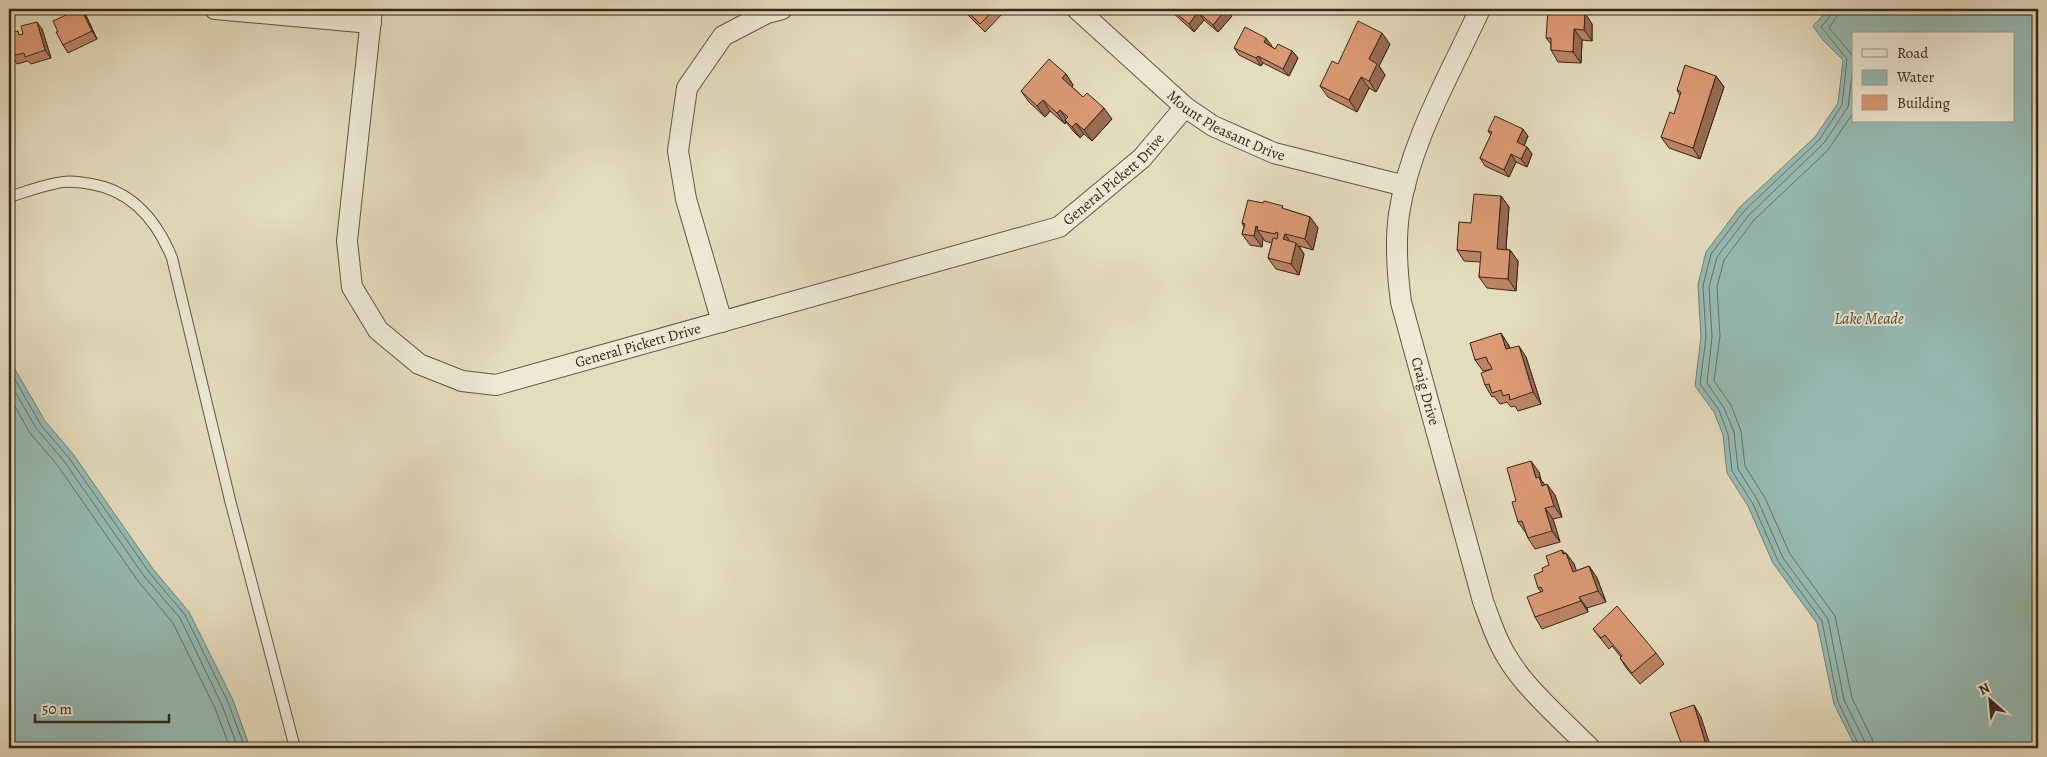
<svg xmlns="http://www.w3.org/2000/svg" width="2047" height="757" font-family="Alegreya,serif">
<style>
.water{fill:#96bbb4;stroke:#708075;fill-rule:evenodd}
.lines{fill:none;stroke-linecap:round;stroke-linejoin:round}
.shore{stroke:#667166;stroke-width:1}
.service-casing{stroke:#625441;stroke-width:12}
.minor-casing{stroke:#625441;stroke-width:22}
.service{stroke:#eee8d5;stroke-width:10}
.minor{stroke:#eee8d5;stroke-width:20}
.wall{fill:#bc8465;stroke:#362717}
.shaded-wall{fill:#996b52;stroke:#362717}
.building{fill:#db9975;stroke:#362717}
.labels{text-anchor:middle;stroke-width:4;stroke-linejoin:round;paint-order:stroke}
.street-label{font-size:15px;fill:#362717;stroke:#eee8d5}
.water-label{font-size:16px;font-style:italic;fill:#4e4c3e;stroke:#eee8d5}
</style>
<rect width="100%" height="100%" fill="#e5dcbe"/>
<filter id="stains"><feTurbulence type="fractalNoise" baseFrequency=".004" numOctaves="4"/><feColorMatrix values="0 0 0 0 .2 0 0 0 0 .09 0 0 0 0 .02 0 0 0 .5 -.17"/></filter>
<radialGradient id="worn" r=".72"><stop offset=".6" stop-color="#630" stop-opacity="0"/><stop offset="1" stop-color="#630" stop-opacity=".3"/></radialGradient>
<!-- water -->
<g class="water">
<path d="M1829 9H2038V748H1856L1834 704 1817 623 1773 563 1748 506 1727 473 1723 435 1714 412 1695 386 1701 337 1698 285 1706 252 1740 207 1815 137 1838 103 1843 60 1823 40 1813 26ZM1853 34H2013V121H1853Z"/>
<path d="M9 359 45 421 73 454 153 569 189 612 233 700 250 748H9Z"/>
</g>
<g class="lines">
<!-- shore -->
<g class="shore">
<path d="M1833 9 1832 14 1821 27 1847 59 1842 105 1819 140 1744 211 1711 254 1703 286 1706 337 1700 384 1719 410 1728 434 1732 471 1753 504 1778 561 1822 621 1838 702 1860 748"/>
<path d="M1839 9 1837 16 1829 28 1853 56"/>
<path d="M1853 66 1848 107 1824 143 1749 215 1717 257 1709 287 1712 337 1707 383 1724 408 1734 432 1738 469 1758 501 1783 558 1828 619 1844 700 1865 742 1867 748"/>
<path d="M1853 113 1828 150 1754 220 1724 260 1717 287 1720 336 1714 381 1731 405 1741 431 1745 466 1765 498 1790 554 1835 616 1852 698 1872 739 1874 748"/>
<path d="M9 369 41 425 69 458 149 572 185 615 228 702 245 748"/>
<path d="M9 381 36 428 64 461 144 576 180 618 222 705 238 748"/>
<path d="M9 396 30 433 58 466 138 581 173 623 215 708 230 748"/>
</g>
<defs>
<path id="service" d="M9 197C25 192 41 186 57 183 68 180 80 182 91 184 133 191 157 221 172 258L230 500 295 748"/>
<g id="minor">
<path d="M215 9 371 23"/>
<path id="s1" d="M372 9 347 241 352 287 378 330 419 364 462 381 496 385 1059 227 1142 158 1185 107"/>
<path id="s2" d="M1077 9 1185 107 1213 126 1274 153 1405 186"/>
<path id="s3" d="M1480 9C1450 75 1410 141 1399 214 1395 243 1397 272 1401 302L1483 601C1490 620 1496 640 1507 657 1524 687 1565 723 1590 748"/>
<path d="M722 322 686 199 678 151 687 88 723 36 767 13 782 9"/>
</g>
</defs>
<!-- service casing -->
<use href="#service" class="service-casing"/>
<!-- minor casing -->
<use href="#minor" class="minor-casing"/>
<!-- service -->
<use href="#service" class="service"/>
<!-- minor -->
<use href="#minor" class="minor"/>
</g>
<!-- wall -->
<g class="wall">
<path d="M83 9 97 39 68 53 63 45 58 32Z"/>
<path d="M962 9H1000L1003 13 985 32Z"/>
<path d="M1169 9H1227L1232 16 1218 32 1204 20 1194 32 1171 11Z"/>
<path d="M1584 13 1592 24V41L1582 40 1581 63 1558 62 1551 50V44L1546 38Z"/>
<path d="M42 29 51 58 31 64 28 61 17 64 12 56 21 35Z"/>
<path d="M1390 44 1379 66 1385 75 1376 92 1369 88 1357 112 1328 97 1320 86 1338 64Z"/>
<path d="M1271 46 1275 49 1292 51 1298 58 1289 76 1263 63 1261 66 1239 55 1234 48 1272 46Z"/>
<path d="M1066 74 1073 85 1072 87 1083 97 1112 119 1092 141 1084 134 1080 138 1073 131 1066 122 1065 124 1050 111 1045 117 1029 102 1021 91Z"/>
<path d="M1716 76 1724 87 1700 159 1669 148 1661 137 1674 114 1680 96 1677 90Z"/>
<path d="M1488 131 1528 136 1524 146 1527 147 1532 154 1527 167 1516 162 1509 177 1485 166 1480 158 1491 135Z"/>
<path d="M1501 196 1509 207 1506 249 1510 250 1518 261 1516 291 1487 288 1479 277 1481 262 1464 261 1457 250 1471 223Z"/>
<path d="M1285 209 1310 217 1318 228 1313 250 1299 246 1304 254 1299 275 1276 269 1268 258 1272 243 1265 241 1263 238 1262 247 1250 245 1242 234 1244 227 1242 223Z"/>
<path d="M1508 344 1510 348 1526 357 1541 404 1518 411 1515 406 1511 407 1507 402 1500 404 1494 396 1492 397 1485 385 1492 369 1483 371 1475 360Z"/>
<path d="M1539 472 1541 480 1545 485 1555 495 1562 517 1553 519 1560 542 1535 549 1528 538 1526 533 1518 522 1516 501Z"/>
<path d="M1562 550 1564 553H1566L1574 564 1576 571 1589 566 1597 578 1606 602 1587 608 1588 612 1542 629 1535 617 1541 592 1538 588 1543 571 1549 565Z"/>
<path d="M1593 629 1656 653 1664 664 1640 684 1627 669 1620 658 1621 657 1612 646 1609 649Z"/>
</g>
<!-- shaded-wall -->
<g class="shaded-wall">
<path d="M81 9H83L97 39 92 31Z"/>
<path d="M1226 9 1232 16 1218 32 1213 25Z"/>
<path d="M1576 9H1584L1583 24 1576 13Z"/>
<path d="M1198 12 1204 20 1194 32 1189 24Z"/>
<path d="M1585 13 1592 24V41L1584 30Z"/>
<path d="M37 22 42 29 51 58 45 50Z"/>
<path d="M1574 29 1582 40 1581 63 1573 52Z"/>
<path d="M1382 33 1390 44 1379 66 1385 75 1376 92 1369 81V59Z"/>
<path d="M1266 38 1272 46 1269 50 1264 42Z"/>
<path d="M1292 51 1298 58 1289 76 1283 69Z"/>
<path d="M1258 56 1263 63 1261 66 1256 58Z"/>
<path d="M1066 74 1073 85 1070 89 1062 78Z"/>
<path d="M1716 76 1724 87 1700 159 1693 148Z"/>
<path d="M1361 77 1369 88 1357 112 1349 100Z"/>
<path d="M1043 100 1050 111 1045 117 1037 106Z"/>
<path d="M1104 108 1112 119 1092 141 1084 130Z"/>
<path d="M1060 110 1068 121 1065 120 1066 122 1065 124 1057 113Z"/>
<path d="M1076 123 1084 134 1080 138 1072 127Z"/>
<path d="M1523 129 1528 136 1522 150 1517 142Z"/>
<path d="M1527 147 1532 154 1527 167 1521 159Z"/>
<path d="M1511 154 1516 162 1509 177 1504 170Z"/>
<path d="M1501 196 1509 207 1505 260 1497 249Z"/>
<path d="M1310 217 1318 228 1313 250 1305 239Z"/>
<path d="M1256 226 1259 230H1257L1263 238 1262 247 1254 236Z"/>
<path d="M1285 234 1292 245 1283 239Z"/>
<path d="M1296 243 1304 254 1299 275 1291 264Z"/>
<path d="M1510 250 1518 261 1516 291 1508 279Z"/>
<path d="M1501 333 1508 344 1514 361 1506 349Z"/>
<path d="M1519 346 1526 357 1541 404 1533 392Z"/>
<path d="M1531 461 1539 472 1541 480 1547 488 1550 497 1536 478Z"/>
<path d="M1547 484 1555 495 1562 517 1554 506Z"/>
<path d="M1545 508 1553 519 1560 542 1552 531Z"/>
<path d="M1562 550 1568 559 1566 553 1574 564 1581 583 1573 572Z"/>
<path d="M1589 566 1597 578 1606 602 1598 591Z"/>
<path d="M1579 597 1587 608 1588 612 1581 601Z"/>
<path d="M1694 705 1701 717 1711 748H1707Z"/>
</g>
<!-- building -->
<g class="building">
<path d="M63 9H81L92 31 63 45 56 32H58L53 21 66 15Z"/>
<path d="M965 9H995L980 24Z"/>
<path d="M1171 9H1226L1213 25 1198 12 1189 24Z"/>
<path d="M1548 9H1576V13H1585L1584 30 1574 29 1573 52 1551 50V38H1546Z"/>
<path d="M1358 21 1382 33 1369 59 1377 64 1369 81 1361 77 1349 100 1320 86 1332 61 1338 64Z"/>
<path d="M37 22 45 50 25 57 24 53 12 56 9 45V38L11 37 10 33 18 31 19 35 23 34 21 26Z"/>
<path d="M1245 27 1266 38 1264 42 1275 49 1278 44 1292 51 1283 69 1258 56 1256 58 1234 48Z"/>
<path d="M1049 59 1066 74 1062 78 1083 97 1087 93 1104 108 1084 130 1076 123 1072 127 1065 120 1068 117 1060 110 1057 113 1043 100 1037 106 1021 91Z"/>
<path d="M1685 65 1716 76 1693 148 1661 137 1670 112 1674 114 1681 92 1677 90Z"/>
<path d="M1495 116 1523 129 1517 142 1527 147 1521 159 1511 154 1504 170 1480 158 1492 132 1488 131Z"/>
<path d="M1474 194 1501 196 1497 249 1510 250 1508 279 1479 277 1481 252 1457 250 1459 222 1471 223Z"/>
<path d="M1248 200 1263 203 1264 201 1283 206 1282 208 1310 217 1305 239 1285 234 1283 239 1296 243 1291 264 1268 258 1273 238 1277 239 1278 233 1276 232 1275 234 1257 230 1258 227 1256 226 1254 236 1242 234 1245 224 1242 223Z"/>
<path d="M1501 333 1506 349 1519 346 1533 392 1510 400 1509 394 1503 396 1501 390 1492 393 1489 384 1485 385 1481 373 1492 369 1490 364H1489L1486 357 1475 360 1470 343Z"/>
<path d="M1531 461 1536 478 1539 477 1542 486 1547 484 1554 506 1545 508 1552 531 1528 538 1522 521 1518 522 1512 502 1516 501 1507 468Z"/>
<path d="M1562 550 1563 554 1566 553 1573 572 1589 566 1598 591 1579 597 1581 601 1535 617 1527 597 1543 591 1541 587 1538 588 1534 575 1543 571 1542 568 1549 565 1546 556Z"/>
<path d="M1617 606 1656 653 1632 673 1620 658 1622 656 1605 635 1601 638 1593 629Z"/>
<path d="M1694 705 1707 748H1683L1670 713Z"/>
<path d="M1722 745 1723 748H1713Z"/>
</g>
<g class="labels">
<!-- street labels -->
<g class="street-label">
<text dy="5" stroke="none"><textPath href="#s2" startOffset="191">Mount Pleasant Drive</textPath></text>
<text dy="5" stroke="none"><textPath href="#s1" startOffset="1121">General Pickett Drive</textPath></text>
<text dy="5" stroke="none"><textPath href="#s1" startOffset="611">General Pickett Drive</textPath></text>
<text dy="5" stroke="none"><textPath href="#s3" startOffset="402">Craig Drive</textPath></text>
</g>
<!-- water labels -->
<g class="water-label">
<text x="1869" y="324">Lake Meade</text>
</g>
</g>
<!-- margin -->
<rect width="2047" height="757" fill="none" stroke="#e5dcbe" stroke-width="30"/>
<rect x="10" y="10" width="2027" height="737" fill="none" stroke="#362717" stroke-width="2.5"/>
<rect x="15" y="15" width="2017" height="727" fill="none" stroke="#362717"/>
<!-- legend -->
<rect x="1852" y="32" width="162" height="90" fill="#eee8d5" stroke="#a49b89"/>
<rect x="1862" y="49" width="25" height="8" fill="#eee8d5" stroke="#a49b89"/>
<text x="1897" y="58" font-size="15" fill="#362717">Road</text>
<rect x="1862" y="70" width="25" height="15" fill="#96bbb4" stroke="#a49b89"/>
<text x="1897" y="82" font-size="15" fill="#362717">Water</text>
<rect x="1862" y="95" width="25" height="15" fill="#db9975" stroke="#a49b89"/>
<text x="1897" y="108" font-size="15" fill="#362717">Building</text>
<!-- north arrow -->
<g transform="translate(1990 700) rotate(333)" stroke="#eee8d5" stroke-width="4" paint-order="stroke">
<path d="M0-4L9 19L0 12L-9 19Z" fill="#362717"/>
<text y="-8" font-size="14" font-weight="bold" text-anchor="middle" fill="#362717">N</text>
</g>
<!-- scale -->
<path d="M35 714v8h134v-8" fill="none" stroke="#362717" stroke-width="2.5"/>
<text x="42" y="714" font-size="15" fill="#362717" stroke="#eee8d5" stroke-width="4" paint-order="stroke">50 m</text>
<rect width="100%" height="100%" filter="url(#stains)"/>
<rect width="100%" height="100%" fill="url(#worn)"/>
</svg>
